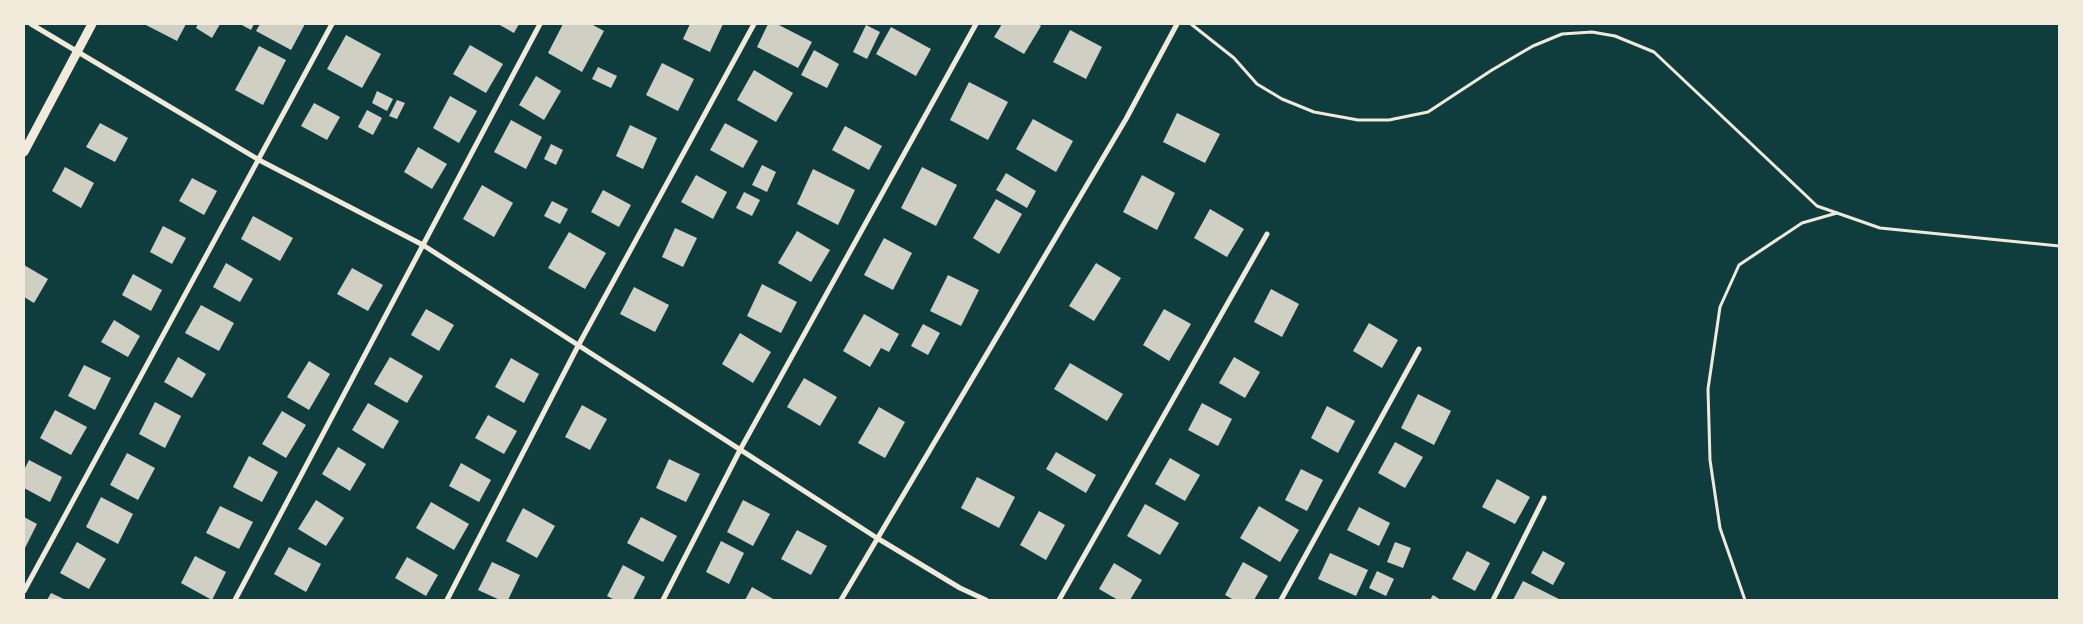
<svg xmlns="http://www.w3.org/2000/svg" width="2083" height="624" font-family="'Libre Baskerville',serif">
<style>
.building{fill:#cfcfc3}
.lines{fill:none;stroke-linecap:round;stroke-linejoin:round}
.path{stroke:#f1e9da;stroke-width:3}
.minor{stroke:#f1e9da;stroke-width:5}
.tertiary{stroke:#f1e9da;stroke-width:9}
</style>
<rect width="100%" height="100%" fill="#0f3d3e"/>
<!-- building -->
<g class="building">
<path d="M144 24H186L177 41Z"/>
<path d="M198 24H220L212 38 196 28Z"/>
<path d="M240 24H254L251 30Z"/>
<path d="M260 24H305L291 50 256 31Z"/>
<path d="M498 24H519L514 33Z"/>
<path d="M563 24H591L604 31 582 72 548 53Z"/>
<path d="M690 24H723L710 52 683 39Z"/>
<path d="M768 24H777L812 42 798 68 757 47Z"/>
<path d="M1002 24H1037L1041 26 1024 54 994 37Z"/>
<path d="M866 25 880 32 867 59 853 52Z"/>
<path d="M891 27 931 49 916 76 876 54Z"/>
<path d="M1070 30 1102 47 1086 79 1053 62Z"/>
<path d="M346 35 381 54 362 88 327 69Z"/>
<path d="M470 45 503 64 486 93 453 74Z"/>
<path d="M259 46 286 60 263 105 235 90Z"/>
<path d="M814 50 839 64 827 88 801 75Z"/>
<path d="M662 63 694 79 678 111 646 95Z"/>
<path d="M598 67 617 76 611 88 592 79Z"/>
<path d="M754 70 793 93 776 122 737 100Z"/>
<path d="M536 76 561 91 544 120 519 105Z"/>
<path d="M969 82 1008 102 988 140 950 120Z"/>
<path d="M377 91 393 99 387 111 372 103Z"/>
<path d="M450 96 477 111 459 143 433 128Z"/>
<path d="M397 100 405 103 397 119 389 116Z"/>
<path d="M314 103 340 117 327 140 301 126Z"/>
<path d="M367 110 382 118 373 135 358 127Z"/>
<path d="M1177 113 1220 134 1205 163 1163 142Z"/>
<path d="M1033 119 1073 141 1056 172 1016 149Z"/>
<path d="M511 120 542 137 526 169 494 152Z"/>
<path d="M100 123 128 138 115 162 86 147Z"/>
<path d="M725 123 758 141 743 168 710 150Z"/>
<path d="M630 125 657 138 643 169 616 156Z"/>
<path d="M845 126 882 146 869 170 832 150Z"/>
<path d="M551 144 563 150 556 165 544 159Z"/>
<path d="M418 147 447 164 432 189 404 172Z"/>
<path d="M762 165 776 172 767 192 752 185Z"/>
<path d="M65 167 94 183 81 208 52 191Z"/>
<path d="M922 167 957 185 936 226 901 208Z"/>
<path d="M813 169 855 190 838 225 797 204Z"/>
<path d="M1006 173 1036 191 1027 208 996 190Z"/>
<path d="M696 175 727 192 713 219 681 202Z"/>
<path d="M1142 175 1175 193 1157 230 1123 212Z"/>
<path d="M192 178 217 191 204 215 179 201Z"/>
<path d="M482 185 513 203 494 237 463 219Z"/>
<path d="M603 190 631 205 619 227 591 212Z"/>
<path d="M744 192 760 200 752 216 736 208Z"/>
<path d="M996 199 1022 214 999 254 973 238Z"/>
<path d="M552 201 568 209 560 224 544 216Z"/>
<path d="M1210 209 1244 229 1227 257 1194 238Z"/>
<path d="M253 216 293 238 280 261 241 239Z"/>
<path d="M163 226 186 238 172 264 150 252Z"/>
<path d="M675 228 697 238 683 267 662 257Z"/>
<path d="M797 231 830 250 811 282 778 263Z"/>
<path d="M569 232 606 253 585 289 548 268Z"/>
<path d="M884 238 912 253 893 290 864 275Z"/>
<path d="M226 263 253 279 240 302 213 287Z"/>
<path d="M1096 263 1121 278 1094 321 1069 306Z"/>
<path d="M24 265 48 279 34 303 24 297Z"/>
<path d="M352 268 383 285 368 311 337 294Z"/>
<path d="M133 274 162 290 151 311 122 295Z"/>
<path d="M948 275 979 290 961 326 930 311Z"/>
<path d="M762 284 797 302 781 333 747 316Z"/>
<path d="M634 287 669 305 655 332 620 314Z"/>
<path d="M1271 289 1299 304 1282 337 1254 322Z"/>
<path d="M201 305 234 323 219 351 185 333Z"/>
<path d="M426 309 454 325 439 351 411 335Z"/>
<path d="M1164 309 1191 324 1169 361 1143 345Z"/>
<path d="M864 314 899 334 889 352 881 348 870 367 843 351Z"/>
<path d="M114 320 140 336 128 357 101 342Z"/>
<path d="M1369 323 1398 340 1382 368 1353 351Z"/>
<path d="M923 324 940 333 928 355 911 346Z"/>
<path d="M740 333 771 352 753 383 722 364Z"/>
<path d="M178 357 206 374 192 398 164 382Z"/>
<path d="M390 357 423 376 407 403 374 384Z"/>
<path d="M1234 357 1260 372 1245 398 1219 383Z"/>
<path d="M511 358 539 374 524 403 495 387Z"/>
<path d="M309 361 330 374 309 410 287 397Z"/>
<path d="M1070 363 1123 394 1107 421 1054 389Z"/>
<path d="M84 365 111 378 95 410 68 396Z"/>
<path d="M804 378 837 397 820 426 787 407Z"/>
<path d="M1418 394 1451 411 1434 445 1401 428Z"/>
<path d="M155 402 181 416 165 448 139 434Z"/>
<path d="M368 403 399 421 383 449 352 430Z"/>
<path d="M1202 403 1232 419 1218 446 1188 430Z"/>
<path d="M582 405 607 419 590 450 565 437Z"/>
<path d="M1327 406 1355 421 1338 453 1311 438Z"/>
<path d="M879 407 905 422 885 458 858 443Z"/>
<path d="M55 410 87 427 71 455 40 438Z"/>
<path d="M282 411 306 425 286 458 262 444Z"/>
<path d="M488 415 517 431 504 454 475 438Z"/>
<path d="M1395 442 1423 457 1405 488 1378 473Z"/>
<path d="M338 447 366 464 350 491 322 474Z"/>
<path d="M1056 452 1096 475 1086 493 1046 469Z"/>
<path d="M127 453 155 468 138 500 110 485Z"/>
<path d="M249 456 278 472 262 502 233 487Z"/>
<path d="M1170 458 1200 475 1185 501 1155 484Z"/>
<path d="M669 459 700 474 686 502 656 488Z"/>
<path d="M29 460 62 477 50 502 24 488V470Z"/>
<path d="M461 463 491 480 479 502 449 486Z"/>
<path d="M1301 469 1323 480 1307 511 1285 500Z"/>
<path d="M977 477 1015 497 999 528 961 508Z"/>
<path d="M1497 479 1530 497 1515 524 1482 507Z"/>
<path d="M101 497 133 514 118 544 86 527Z"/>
<path d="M316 500 344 518 326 546 298 529Z"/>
<path d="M743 500 770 514 753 546 727 532Z"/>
<path d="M431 502 469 524 454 550 416 528Z"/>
<path d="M1145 504 1179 523 1160 555 1127 536Z"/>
<path d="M220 506 253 522 239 549 206 533Z"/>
<path d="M1259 506 1299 530 1280 562 1240 538Z"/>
<path d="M1359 507 1390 523 1379 546 1347 530Z"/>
<path d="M523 508 555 526 537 558 506 541Z"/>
<path d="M1039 511 1065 525 1046 560 1020 545Z"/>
<path d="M24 517 37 524 24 550Z"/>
<path d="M641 517 677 536 663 562 627 543Z"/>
<path d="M797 530 827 546 811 575 781 559Z"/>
<path d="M721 541 744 553 729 584 706 572Z"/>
<path d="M77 542 106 559 89 589 60 573Z"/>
<path d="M1395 542 1411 548 1403 568 1387 562Z"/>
<path d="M289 547 321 564 306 592 274 574Z"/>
<path d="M1467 551 1490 563 1475 591 1452 579Z"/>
<path d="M1543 551 1565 563 1553 585 1531 573Z"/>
<path d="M1330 553 1368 570 1356 596 1318 579Z"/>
<path d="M195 556 226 572 212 600 181 583Z"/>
<path d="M407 557 438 575 426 596 395 578Z"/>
<path d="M492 562 520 575 508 600H500L478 590Z"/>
<path d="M1243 562 1268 576 1254 600H1234L1225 595Z"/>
<path d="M1114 563 1142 580 1130 600H1118L1099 589Z"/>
<path d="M623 565 645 577 633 600H615L607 596Z"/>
<path d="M1377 571 1394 579 1386 596 1369 588Z"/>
<path d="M1523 581 1561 600H1513Z"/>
<path d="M752 587 775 600H745Z"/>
<path d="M51 593 66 600H47Z"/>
<path d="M1433 595 1441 600H1430Z"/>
</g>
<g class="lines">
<!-- path -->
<g class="path">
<path d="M1191 24 1234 58 1257 84 1282 99 1314 112 1358 120H1389L1428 112 1492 70 1533 46 1562 34 1592 32 1615 36 1654 52 1817 206 1880 228 2059 246"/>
<path d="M1745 600 1720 528 1710 460 1708 389 1720 307 1739 265 1802 223 1837 213"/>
</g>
<!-- minor -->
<g class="minor">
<path d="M31 24 259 160 423 245 877 538 960 588 986 600"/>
<path d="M24 591 332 24"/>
<path d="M235 600 540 24"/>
<path d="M447 600 578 346 754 24"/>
<path d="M663 600 740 450 976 24"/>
<path d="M841 600 1126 119 1177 24"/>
<path d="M1059 600 1267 234"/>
<path d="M1281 600 1419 349"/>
<path d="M1493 600 1544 498"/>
</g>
<!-- tertiary -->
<path class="tertiary" d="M24 152 92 24"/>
</g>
<!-- border -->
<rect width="2083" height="624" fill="none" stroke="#f1e9da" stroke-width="50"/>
</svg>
